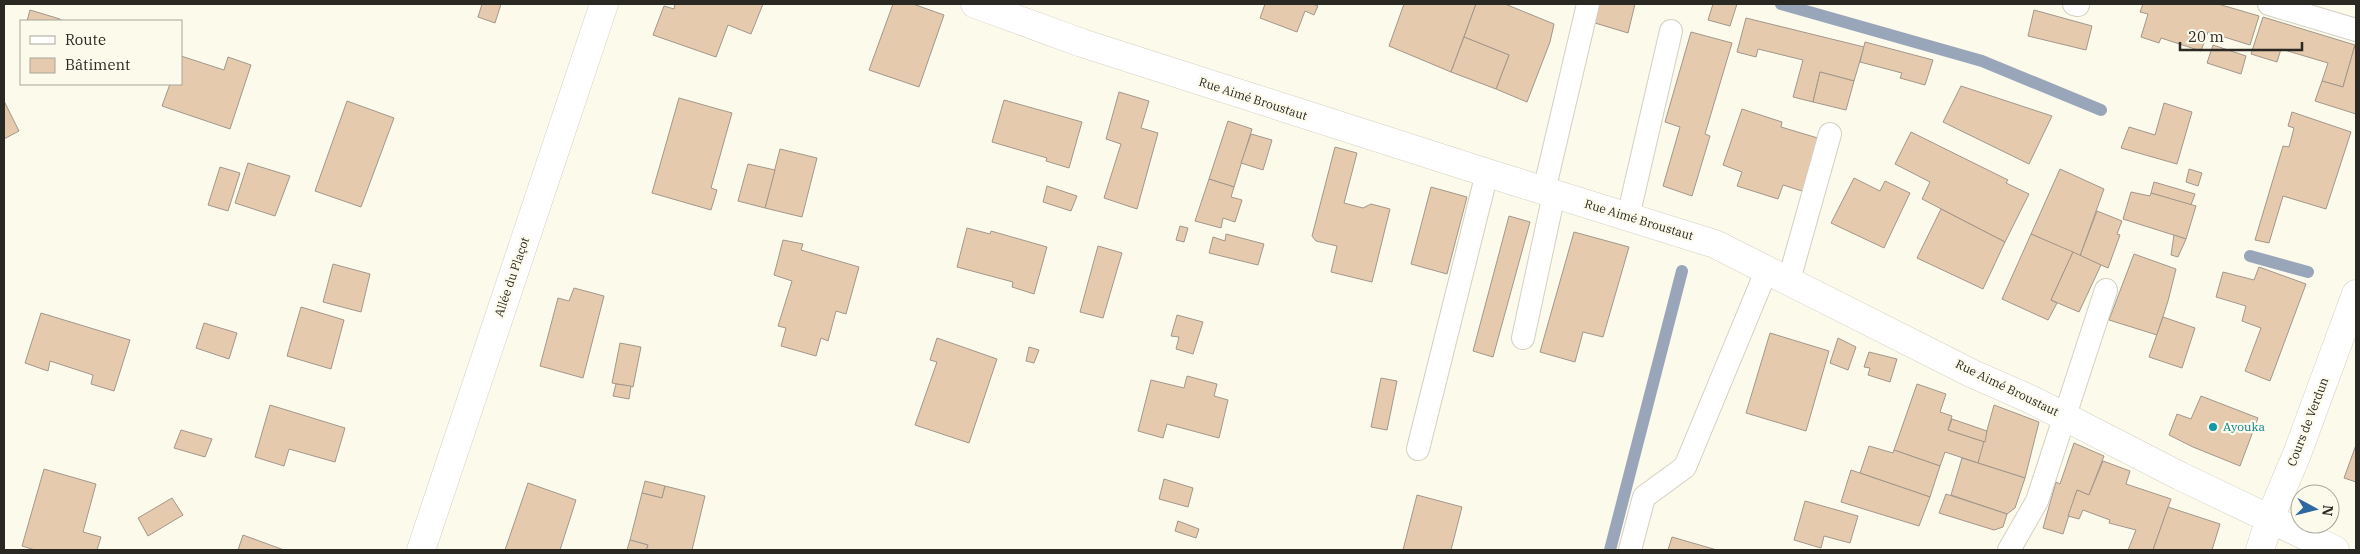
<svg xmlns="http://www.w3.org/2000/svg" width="2360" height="554" font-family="'IBM Plex Serif',serif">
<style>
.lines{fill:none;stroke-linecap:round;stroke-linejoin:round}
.stream{stroke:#99a6ba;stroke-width:12}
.building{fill:#e5caae;stroke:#a2978c}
.service-casing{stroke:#d3d0c2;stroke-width:24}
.minor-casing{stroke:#d3d0c2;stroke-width:29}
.secondary-casing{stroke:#d3d0c2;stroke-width:29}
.service{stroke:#fff;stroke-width:22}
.minor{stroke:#fff;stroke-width:28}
.secondary{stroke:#fff;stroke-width:28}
.culture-dot{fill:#0f9aa8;stroke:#fcfaeb;stroke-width:2}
.labels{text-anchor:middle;stroke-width:4.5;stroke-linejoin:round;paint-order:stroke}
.street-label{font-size:12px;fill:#292822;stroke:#fcfaeb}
.culture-label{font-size:12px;fill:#0d838f;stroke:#fcfaeb;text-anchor:start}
</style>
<rect width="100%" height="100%" fill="#fcfaeb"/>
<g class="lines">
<!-- stream -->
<g class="stream">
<path d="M1781 4 1982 61 2101 110"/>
<path d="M2250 256 2308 272"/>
<path d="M1610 550 1682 271"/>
</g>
</g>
<!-- building -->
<g class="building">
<path d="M482 4H501L495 23 478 17Z"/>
<path d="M675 4H763L751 34 728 25 716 57 653 35 664 6 674 9Z"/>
<path d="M893 4H913L944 15 919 87 869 70Z"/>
<path d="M1265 4H1313L1318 6 1314 15 1305 11 1297 32 1260 18Z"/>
<path d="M1404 4H1476L1451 72 1389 46Z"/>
<path d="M1476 4H1505L1554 24 1550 42 1527 102 1496 89 1509 55 1464 37Z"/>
<path d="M1599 4H1635L1628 33 1595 23Z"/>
<path d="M1713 4H1737L1730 26 1708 20Z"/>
<path d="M2143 4H2218L2259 16 2250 45 2208 32 2201 51 2161 38 2159 43 2141 37 2148 14 2140 12Z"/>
<path d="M30 10 60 19 61 21H27Z"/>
<path d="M2034 10 2092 26 2086 50 2028 36Z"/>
<path d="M2263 17 2355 45 2343 87 2322 81 2328 63 2281 49 2277 62 2251 54Z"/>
<path d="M1746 18 1864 47 1854 81 1820 72 1813 102 1793 97 1803 60 1758 49 1756 57 1737 52Z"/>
<path d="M1691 32 1732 43 1705 134 1710 136 1692 196 1663 186 1680 127 1665 122Z"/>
<path d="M1464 37 1509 55 1496 89 1451 72Z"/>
<path d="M1865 42 1933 60 1925 85 1900 78 1902 73 1860 62Z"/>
<path d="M2213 45 2246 56 2241 74 2207 63Z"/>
<path d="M2355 45 2356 46V114L2315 101 2322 81 2343 87Z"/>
<path d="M181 56 224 70 228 57 251 65 230 129 162 106 170 84H181Z"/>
<path d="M1820 72 1854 81 1846 110 1813 102Z"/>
<path d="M1961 86 2052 116 2029 164 1943 122Z"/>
<path d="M1119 92 1149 101 1141 128 1158 133 1137 209 1104 198 1121 144 1106 139Z"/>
<path d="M679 98 732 113 711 188 717 190 711 210 652 193Z"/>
<path d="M1004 100 1082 122 1069 168 1046 161 1047 158 992 142Z"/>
<path d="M4 101 19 131 4 139Z"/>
<path d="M347 101 394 118 361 207 315 191Z"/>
<path d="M2164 103 2192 112 2177 164 2121 148 2129 127 2155 135Z"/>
<path d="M1742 109 1782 122 1781 127 1821 139 1805 192 1783 185 1778 199 1737 186 1742 172 1723 165Z"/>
<path d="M2292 112 2351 132 2326 209 2283 196 2269 243 2255 240 2283 146 2289 147 2294 128 2288 126Z"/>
<path d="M1228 121 1252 129 1234 187 1209 179Z"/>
<path d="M1911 132 2008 180 2006 183 2029 194 2005 242 1922 199 1930 182 1895 164Z"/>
<path d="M1251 134 1272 140 1263 170 1241 163Z"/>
<path d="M1335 147 1357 153 1344 203 1363 208 1371 204 1390 209 1372 282 1331 272 1337 246 1316 241 1312 236Z"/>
<path d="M780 149 817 158 802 217 765 208Z"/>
<path d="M248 163 290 176 275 216 235 203Z"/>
<path d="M748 164 775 170 765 208 738 201Z"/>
<path d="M220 167 240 173 228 211 208 205Z"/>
<path d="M2060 169 2104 189 2080 256 2031 234Z"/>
<path d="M2189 169 2202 173 2198 186 2186 182Z"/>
<path d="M1854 178 1880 191 1885 181 1910 193 1884 248 1831 223Z"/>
<path d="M1209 179 1234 187 1231 197 1242 200 1235 222 1223 218 1221 228 1195 221Z"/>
<path d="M2154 182 2195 194 2191 205 2151 193Z"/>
<path d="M1047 186 1077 196 1071 211 1043 202Z"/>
<path d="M1431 187 1467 197 1447 274 1411 264Z"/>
<path d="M2131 192 2150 196 2151 193 2196 206 2186 239 2123 219Z"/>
<path d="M1941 209 2005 242 1983 289 1917 258Z"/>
<path d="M2097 211 2122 221 2117 234 2120 235 2108 268 2080 256Z"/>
<path d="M1509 216 1530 222 1493 357 1473 351Z"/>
<path d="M1180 226 1188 228 1184 242 1176 240Z"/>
<path d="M967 228 990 234 991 231 1047 247 1034 294 1012 287 1013 282 957 267Z"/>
<path d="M1574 232 1629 247 1603 337 1583 332 1575 362 1540 352Z"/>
<path d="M1226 234 1264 244 1258 265 1209 253 1213 237 1225 241Z"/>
<path d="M2031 234 2073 252 2051 300 2057 303 2048 320 2002 299Z"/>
<path d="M2174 235 2186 239 2178 257 2171 255Z"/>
<path d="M783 240 803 244 801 250 859 267 846 314 836 311 828 341 821 338 816 356 781 346 786 328 778 326 792 281 774 275Z"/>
<path d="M1098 246 1122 253 1103 318 1080 312Z"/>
<path d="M2073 252 2101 265 2079 312 2051 300Z"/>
<path d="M2134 254 2176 269 2168 301 2157 335 2109 320Z"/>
<path d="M333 264 370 274 361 312 323 302Z"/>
<path d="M2259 267 2306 284 2270 381 2245 371 2261 328 2242 321 2246 306 2216 297 2223 272 2254 280Z"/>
<path d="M574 288 604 296 583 378 540 366 558 298 569 301Z"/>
<path d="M301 307 344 320 331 369 287 356Z"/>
<path d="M41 313 130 340 114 391 91 384 93 375 50 361 48 371 25 363Z"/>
<path d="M1177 315 1203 322 1193 354 1176 349 1179 337 1171 336Z"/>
<path d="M2163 317 2195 328 2182 368 2149 357Z"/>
<path d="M204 323 237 333 229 359 196 348Z"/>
<path d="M1770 333 1829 351 1806 431 1746 413Z"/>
<path d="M937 338 997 359 969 443 915 425 937 362 930 360Z"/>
<path d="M1838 338 1856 347 1848 370 1830 363Z"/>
<path d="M620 343 641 347 633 387 612 383Z"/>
<path d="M1029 347 1039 350 1034 363 1026 361Z"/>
<path d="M1869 352 1897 359 1890 382 1868 375 1870 368 1864 367Z"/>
<path d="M1187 376 1217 384 1214 396 1228 400 1219 438 1167 424 1163 438 1138 431 1151 380 1184 388Z"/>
<path d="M1381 378 1397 381 1387 430 1371 427Z"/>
<path d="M616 384 631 386 629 399 613 396Z"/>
<path d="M1917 384 1946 394 1940 412 1952 416 1948 430 1985 442 1978 463 1945 452 1940 466 1894 450Z"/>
<path d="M2201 396 2258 418 2240 466 2193 447 2169 435 2177 414 2191 419Z"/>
<path d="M270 405 345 428 335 462 289 449 284 466 255 457Z"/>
<path d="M1994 405 2039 422 2025 478 1978 463Z"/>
<path d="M1952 419 1987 431 1985 442 1948 430Z"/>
<path d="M181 430 212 439 205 457 174 448Z"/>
<path d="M2074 443 2104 456 2089 495 2077 490 2063 534 2043 528 2056 482 2060 484Z"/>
<path d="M2356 445V482L2344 478Z"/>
<path d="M1869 446 1893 453 1894 450 1940 466 1930 497 1860 473Z"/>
<path d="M1962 458 2025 478 2015 508 2007 514 1951 495Z"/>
<path d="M2103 461 2130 471 2126 484 2171 499 2153 550H2128L2136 530 2109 523 2110 520 2083 510 2079 519 2068 516 2077 490 2089 495Z"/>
<path d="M44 469 96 484 83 532 101 537 97 550H35L22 546Z"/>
<path d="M1851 470 1930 497 1919 526 1841 502Z"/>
<path d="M1164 479 1193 488 1188 507 1159 499Z"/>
<path d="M645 481 665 486 662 498 642 493Z"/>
<path d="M528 483 576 500 560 550H505Z"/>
<path d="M665 486 705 496 692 550H646L648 545 630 540 642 493 662 498Z"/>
<path d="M1946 494 2007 514 2003 527 1994 530 1939 513Z"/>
<path d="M1417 495 1462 507 1451 550H1403Z"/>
<path d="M172 498 183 515 148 536 138 518Z"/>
<path d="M1805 501 1858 516 1850 543 1824 536 1821 548 1794 540Z"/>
<path d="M2168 507 2220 524 2212 550H2153Z"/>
<path d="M1178 521 1199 529 1196 538 1175 531Z"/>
<path d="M243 535 284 550H238Z"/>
<path d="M1672 537 1717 550H1668Z"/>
<path d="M630 540 648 545 646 550H627Z"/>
</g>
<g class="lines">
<defs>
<g id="service">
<path d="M2074 4 2078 5"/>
<path d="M2269 4 2356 30"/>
<path d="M1544 191 1588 4"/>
<path d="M1628 217 1671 31"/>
<path d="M1789 280 1830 134"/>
<path d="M1523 338 1554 194"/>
<path d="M1418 449 1487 173"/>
<path d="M1630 550 1644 497 1685 467 1767 269"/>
<path d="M2009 550 2037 501 2106 290"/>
</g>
<g id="minor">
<path d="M975 4 1082 43 1494 175 1715 244 1973 374 2032 400 2180 476 2335 550"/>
<path d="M421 550 604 4"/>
</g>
<path id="secondary" d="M2260 550 2270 518 2297 454 2356 294"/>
</defs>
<!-- service casing -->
<use href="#service" class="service-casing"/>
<!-- minor casing -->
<use href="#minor" class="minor-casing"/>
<!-- secondary casing -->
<use href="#secondary" class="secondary-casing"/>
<!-- service -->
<use href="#service" class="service"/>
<!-- minor -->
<use href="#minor" class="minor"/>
<!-- secondary -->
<use href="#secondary" class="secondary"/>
</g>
<!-- markers -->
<circle class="culture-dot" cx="2213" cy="427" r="5"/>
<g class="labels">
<!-- street labels -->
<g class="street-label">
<text transform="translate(1253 99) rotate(18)" y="4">Rue Aimé Broustaut</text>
<text transform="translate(1639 220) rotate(17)" y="4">Rue Aimé Broustaut</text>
<text transform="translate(512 277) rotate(-71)" y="4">Allée du Plaçot</text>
<text transform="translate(2007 388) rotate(26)" y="4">Rue Aimé Broustaut</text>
<text transform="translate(2308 422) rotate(-69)" y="4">Cours de Verdun</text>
</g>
<!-- culture labels -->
<g class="culture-label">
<text x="2223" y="431">Ayouka</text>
</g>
</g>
<!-- border -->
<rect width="2360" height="554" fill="none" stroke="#292822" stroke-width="10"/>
<!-- legend -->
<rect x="20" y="20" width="162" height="65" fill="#fcfaeb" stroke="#a8a69b"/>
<rect x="30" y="36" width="25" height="8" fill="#ffffff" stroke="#a8a69b"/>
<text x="65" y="45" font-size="15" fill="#292822">Route</text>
<rect x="30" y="58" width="25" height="15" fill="#e5caae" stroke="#a8a69b"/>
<text x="65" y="70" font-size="15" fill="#292822">Bâtiment</text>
<!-- north arrow -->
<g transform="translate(2315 509) rotate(97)"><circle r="24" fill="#fcfaeb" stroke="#a8a69b"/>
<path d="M0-4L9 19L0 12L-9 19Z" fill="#2c69a0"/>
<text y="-8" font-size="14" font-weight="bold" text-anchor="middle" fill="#292822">N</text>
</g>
<!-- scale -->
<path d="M2180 42v8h122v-8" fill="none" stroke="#292822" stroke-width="2.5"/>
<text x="2188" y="42" font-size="15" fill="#292822" stroke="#fcfaeb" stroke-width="4" paint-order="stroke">20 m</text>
</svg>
